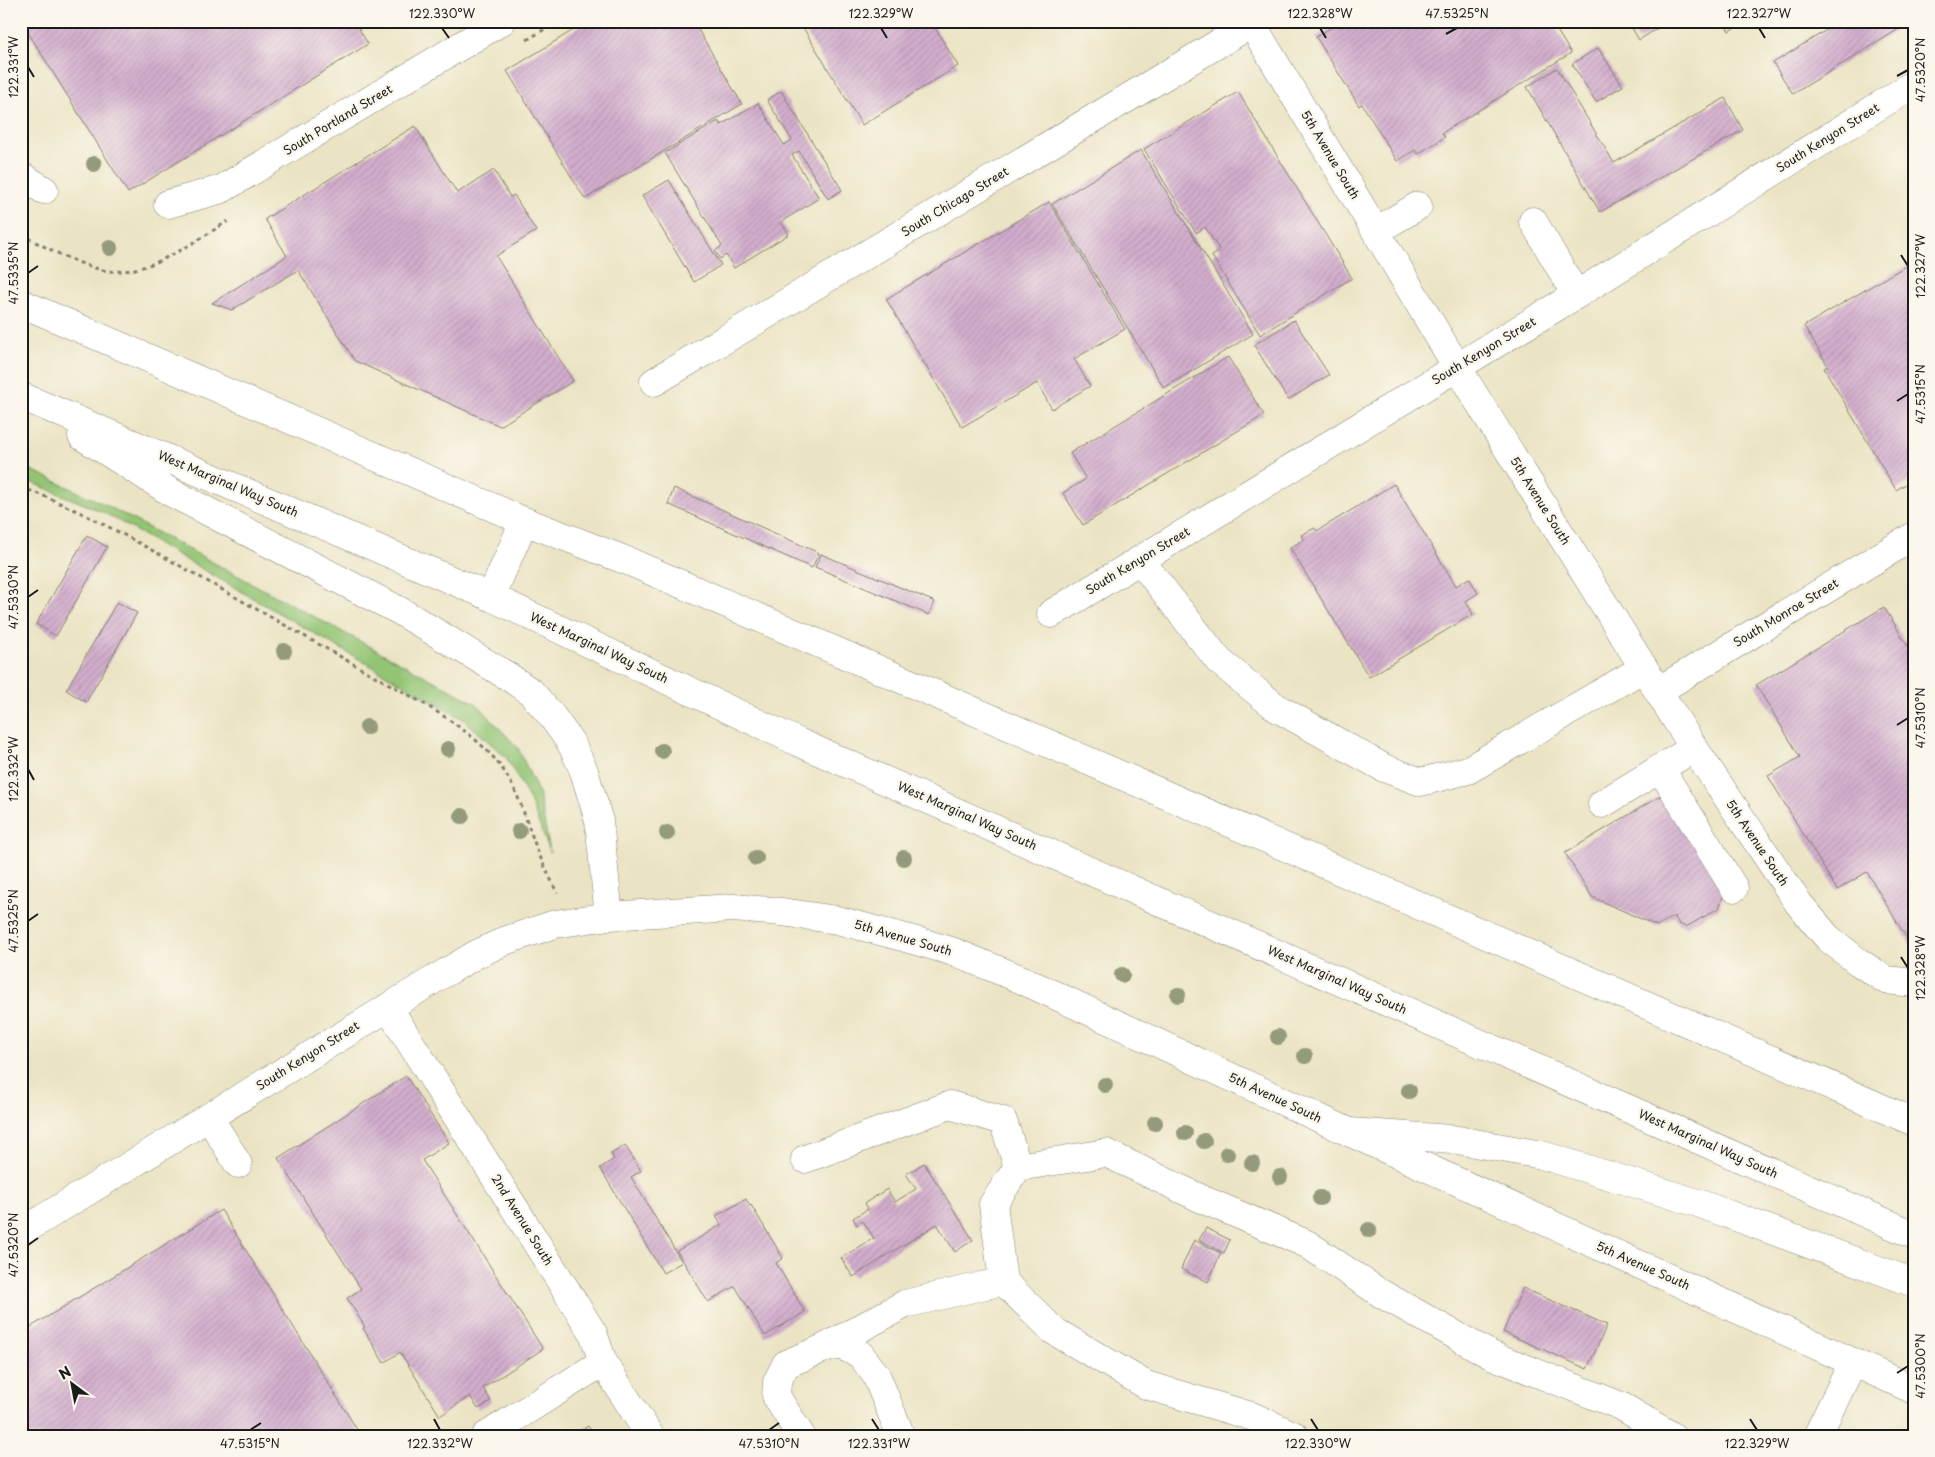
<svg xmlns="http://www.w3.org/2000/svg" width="1935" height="1457" font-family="'Playpen Sans',sans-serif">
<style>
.grass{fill:#93c473;stroke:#587048}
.building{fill:url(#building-hatch)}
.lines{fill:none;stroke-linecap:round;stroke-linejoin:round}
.minor-casing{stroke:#848070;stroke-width:29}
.highway-casing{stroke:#848070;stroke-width:29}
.path{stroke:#848070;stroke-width:3;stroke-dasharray:4 4;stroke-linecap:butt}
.minor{stroke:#fff;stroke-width:28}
.highway{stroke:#fff;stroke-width:28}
.tree{fill:#949b7b}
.ticks{fill:none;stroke:#1c1c1c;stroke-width:2}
.labels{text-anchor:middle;stroke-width:5;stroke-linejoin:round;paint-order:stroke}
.street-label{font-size:12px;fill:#1c1c1c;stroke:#fbf7ec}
.neatline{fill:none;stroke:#1c1c1c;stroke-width:2}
.ticks-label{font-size:12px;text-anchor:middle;fill:#1c1c1c}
</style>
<defs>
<pattern id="building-hatch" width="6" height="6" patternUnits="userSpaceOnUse" patternTransform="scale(1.25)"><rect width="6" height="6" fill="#d2adcd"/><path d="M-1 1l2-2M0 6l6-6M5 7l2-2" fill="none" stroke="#b494af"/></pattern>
</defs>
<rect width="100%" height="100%" fill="#fbf7ec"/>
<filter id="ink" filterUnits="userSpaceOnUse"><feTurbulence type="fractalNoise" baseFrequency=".02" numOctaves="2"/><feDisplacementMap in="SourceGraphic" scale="10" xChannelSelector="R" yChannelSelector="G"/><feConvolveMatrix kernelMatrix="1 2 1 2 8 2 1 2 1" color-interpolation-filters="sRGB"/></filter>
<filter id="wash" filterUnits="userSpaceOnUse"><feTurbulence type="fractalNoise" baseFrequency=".0096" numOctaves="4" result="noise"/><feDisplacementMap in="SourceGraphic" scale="20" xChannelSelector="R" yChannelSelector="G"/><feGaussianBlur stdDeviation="1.12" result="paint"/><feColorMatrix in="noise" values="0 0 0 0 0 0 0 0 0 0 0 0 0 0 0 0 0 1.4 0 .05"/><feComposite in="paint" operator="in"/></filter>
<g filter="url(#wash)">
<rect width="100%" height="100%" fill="#ebe4c4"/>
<!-- grass -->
<path class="grass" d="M21 465 106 505 477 704 518 748 539 794 550 852 529 798 506 757 463 719 103 512 21 478Z"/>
<g id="blocks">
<!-- building -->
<g class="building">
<path d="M21 21H354L368 44 128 193Z"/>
<path d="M588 21H693L742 104 585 199 507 71Z"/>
<path d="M799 21H931L958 66 862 125Z"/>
<path d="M1341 21H1551L1571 53 1442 133 1445 137 1418 154 1415 150 1397 161 1362 104 1359 106 1316 37Z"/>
<path d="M1628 21H1669L1639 40Z"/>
<path d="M1723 21H1745L1729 31Z"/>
<path d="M1841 21H1912L1793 94 1773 63Z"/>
<path d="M1598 48 1623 86 1596 102 1572 64Z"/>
<path d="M1557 68 1614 163 1725 98 1743 130 1600 212 1527 87Z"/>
<path d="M781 91 842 190 828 199 799 151 792 155 819 198 781 222 789 234 734 268 726 255 720 259 715 251 722 246 665 153 718 121 721 125 758 103 784 145 792 140 767 100Z"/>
<path d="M1238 92 1352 278 1260 335 1212 256 1220 251 1205 227 1196 233 1144 149Z"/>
<path d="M415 126 457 193 494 170 510 197 514 195 536 231 496 256 573 381 500 426 355 361 298 270 232 310 212 303 287 256 265 219Z"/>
<path d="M1141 150 1253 334 1164 388 1052 204Z"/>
<path d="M669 180 721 265 694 282 642 196Z"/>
<path d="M1049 202 1125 329 1074 359 1090 386 1052 409 1037 383 962 427 886 299Z"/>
<path d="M1914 261V479L1896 490 1824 368 1828 366 1804 326Z"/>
<path d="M1294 320 1329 375 1288 400 1254 345Z"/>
<path d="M1228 357 1264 415 1083 525 1063 493 1086 479 1070 453Z"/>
<path d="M1394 484 1456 586 1469 578 1478 593 1466 601 1473 614 1369 677 1290 548 1304 539 1301 535 1315 528 1317 531Z"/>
<path d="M674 488 819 553 812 568 668 504Z"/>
<path d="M87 535 107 547 56 636 36 624Z"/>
<path d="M821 554 935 602 929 615 815 567Z"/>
<path d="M117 602 137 613 86 702 66 690Z"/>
<path d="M1884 607 1914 656V942L1910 944 1867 872 1837 890 1768 776 1800 757 1756 685Z"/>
<path d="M1667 792 1724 894 1719 908 1686 927 1679 924 1674 916 1657 926 1592 897 1565 853Z"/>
<path d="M406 1076 449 1143 422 1160 543 1349 483 1388 491 1401 478 1409 470 1396 440 1416 400 1352 384 1363 363 1328 365 1327 347 1298 361 1289 278 1158Z"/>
<path d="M625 1145 641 1171 631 1177 682 1262 663 1273 600 1168 614 1159 611 1154Z"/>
<path d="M924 1163 973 1240 955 1252 937 1224 853 1277 841 1258 874 1238 863 1221 857 1225 853 1218 868 1209 865 1203 887 1189 895 1202 916 1189 906 1174Z"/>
<path d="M746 1199 750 1206 751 1205 783 1258 776 1263 805 1312 765 1336 735 1286 708 1302 677 1251 721 1225 716 1216Z"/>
<path d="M221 1210 361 1436H21V1333Z"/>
<path d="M1206 1228 1230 1240 1224 1253 1199 1240Z"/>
<path d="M1194 1240 1221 1253 1208 1282 1181 1269Z"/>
<path d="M1523 1288 1607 1325 1587 1369 1503 1332Z"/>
<path d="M588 1426 594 1436H572Z"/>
</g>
</g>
</g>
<g filter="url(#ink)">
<use href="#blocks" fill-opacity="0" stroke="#848070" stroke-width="1"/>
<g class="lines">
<defs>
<g id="minor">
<path d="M1250 21 1457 367 1658 691 1694 748 1799 904 1828 938 1857 961 1886 980 1914 983"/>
<path d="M21 176 44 190"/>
<path d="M168 204 222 189 502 21"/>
<path d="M1533 221 1576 295"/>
<path d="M1376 231 1418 206"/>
<path d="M654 382 1256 21"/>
<path d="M1140 560 1219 661 1277 708 1384 768 1421 782 1468 770 1644 668"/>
<path d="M491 597 524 521"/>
<path d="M1051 614 1576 295 1914 84"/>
<path d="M1658 691 1914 536"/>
<path d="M1660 768 1734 888"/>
<path d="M1602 804 1694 748"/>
<path d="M388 1007 593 1333 603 1362 650 1436"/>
<path d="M209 1117 238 1164"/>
<path d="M805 1159 950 1105 1003 1121 1018 1167"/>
<path d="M21 1232 430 982 475 955 507 940 555 924 609 916 733 908 782 912 837 920 906 938 951 951 1018 978 1349 1132 1914 1390"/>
<path d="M822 1349 905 1304 1003 1281"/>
<path d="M486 1436 603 1362"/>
<path d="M801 1436 776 1396 777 1382 786 1364 822 1349 839 1345 860 1354 876 1375 901 1436"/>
<path d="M1295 1436 1254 1417 1146 1385 1054 1331 1003 1281 993 1204 1018 1167 1106 1153 1204 1200 1307 1244 1380 1293 1491 1355 1621 1406 1672 1436"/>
<path d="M1817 1436 1853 1362"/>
</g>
<g id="highway">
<path d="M21 303 524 521 630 562 910 683 1914 1122"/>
<path d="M21 396 491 597 798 742 1914 1235"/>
<path d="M82 436 172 493 400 611 509 677 531 692 551 715 571 743 584 771 599 821 609 916"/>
<path d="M1349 1132 1452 1139 1542 1155 1698 1203 1914 1283"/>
</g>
</defs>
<!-- minor casing -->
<use href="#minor" class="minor-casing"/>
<!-- highway casing -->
<use href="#highway" class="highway-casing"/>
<!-- path -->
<g class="path">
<path d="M527 40 558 21"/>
<path d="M21 235C47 247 82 268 110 271 149 275 196 241 228 221"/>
<path d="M21 487C82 510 137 542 193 573 247 604 301 634 355 665 400 691 466 722 498 763 519 789 526 822 538 852 544 866 551 879 557 893"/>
</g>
<!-- minor -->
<use href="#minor" class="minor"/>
<!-- highway -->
<use href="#highway" class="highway"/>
</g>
<!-- trees -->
<g class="tree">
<circle cx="94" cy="164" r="8"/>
<circle cx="110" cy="248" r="8"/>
<circle cx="284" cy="651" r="8"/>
<circle cx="367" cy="727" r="8"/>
<circle cx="448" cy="749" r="8"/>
<circle cx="662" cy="751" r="8"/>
<circle cx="462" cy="816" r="8"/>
<circle cx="519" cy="831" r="8"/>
<circle cx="667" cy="833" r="8"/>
<circle cx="756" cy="858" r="8"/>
<circle cx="904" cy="858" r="8"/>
<circle cx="1122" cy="975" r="8"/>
<circle cx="1178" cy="995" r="8"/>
<circle cx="1278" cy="1037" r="8"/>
<circle cx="1305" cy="1056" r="8"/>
<circle cx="1105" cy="1085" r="8"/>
<circle cx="1409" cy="1091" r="8"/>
<circle cx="1155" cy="1123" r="8"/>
<circle cx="1185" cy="1133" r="8"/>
<circle cx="1204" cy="1141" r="8"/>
<circle cx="1227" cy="1154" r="8"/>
<circle cx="1252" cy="1163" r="8"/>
<circle cx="1280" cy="1177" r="8"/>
<circle cx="1320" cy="1198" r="8"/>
<circle cx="1369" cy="1230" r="8"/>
</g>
</g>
<!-- ticks -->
<path class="ticks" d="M442 28 449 38M881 28 887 38M1320 28 1326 38M1759 28 1765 38M1446 34 1457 28M28 67 34 77M1897 76 1908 70M1901 255 1908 266M28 273 38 266M1897 401 1908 394M28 597 38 590M1897 725 1908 718M28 769 34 780M28 921 38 914M1901 957 1908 968M28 1245 38 1238M1897 1373 1908 1366M434 1419 440 1430M872 1419 879 1430M1311 1419 1318 1430M1750 1419 1757 1430M250 1430 261 1423M769 1430 779 1423"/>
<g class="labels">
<!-- street labels -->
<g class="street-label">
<text transform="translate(338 120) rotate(-31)" y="4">South Portland Street</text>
<text transform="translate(1828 138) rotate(-32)" y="4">South Kenyon Street</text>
<text transform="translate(1330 155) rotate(59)" y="4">5th Avenue South</text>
<text transform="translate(955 202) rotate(-31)" y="4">South Chicago Street</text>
<text transform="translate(1484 351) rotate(-31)" y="4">South Kenyon Street</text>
<text transform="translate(228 484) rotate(23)" y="4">West Marginal Way South</text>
<text transform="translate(1540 501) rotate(58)" y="4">5th Avenue South</text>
<text transform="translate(1138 561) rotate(-31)" y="4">South Kenyon Street</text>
<text transform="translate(1786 613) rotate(-31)" y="4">South Monroe Street</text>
<text transform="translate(599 648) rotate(25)" y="4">West Marginal Way South</text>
<text transform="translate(967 816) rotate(24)" y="4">West Marginal Way South</text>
<text transform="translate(1757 843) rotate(56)" y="4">5th Avenue South</text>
<text transform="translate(903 938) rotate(16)" y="4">5th Avenue South</text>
<text transform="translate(1337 980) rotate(24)" y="4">West Marginal Way South</text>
<text transform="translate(308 1056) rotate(-32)" y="4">South Kenyon Street</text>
<text transform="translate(1275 1098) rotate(25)" y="4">5th Avenue South</text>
<text transform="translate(1708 1144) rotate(24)" y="4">West Marginal Way South</text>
<text transform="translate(522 1220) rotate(58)" y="4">2nd Avenue South</text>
<text transform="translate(1643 1266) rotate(24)" y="4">5th Avenue South</text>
</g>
</g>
<!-- margin -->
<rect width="1935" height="1457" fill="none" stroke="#fbf7ec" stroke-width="55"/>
<!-- north arrow -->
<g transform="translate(72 1384) rotate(328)" stroke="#fbf7ec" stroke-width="4" paint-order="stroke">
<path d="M0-4L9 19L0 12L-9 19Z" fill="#1c1c1c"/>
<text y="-8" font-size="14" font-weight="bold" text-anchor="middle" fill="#1c1c1c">N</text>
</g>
<rect x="28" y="28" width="1880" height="1402" class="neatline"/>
<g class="ticks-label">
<text x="442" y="18">122.330°W</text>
<text x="881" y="18">122.329°W</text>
<text x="1320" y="18">122.328°W</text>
<text x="1457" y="18">47.5325°N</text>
<text x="1759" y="18">122.327°W</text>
<text transform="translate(14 67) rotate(-90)" y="4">122.331°W</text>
<text transform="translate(1921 70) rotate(-90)" y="4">47.5320°N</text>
<text transform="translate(1921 266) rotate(-90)" y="4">122.327°W</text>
<text transform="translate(14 273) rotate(-90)" y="4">47.5335°N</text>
<text transform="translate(1921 394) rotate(-90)" y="4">47.5315°N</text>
<text transform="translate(14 597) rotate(-90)" y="4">47.5330°N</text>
<text transform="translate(1921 718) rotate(-90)" y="4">47.5310°N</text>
<text transform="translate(14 769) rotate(-90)" y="4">122.332°W</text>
<text transform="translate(14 921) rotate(-90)" y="4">47.5325°N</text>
<text transform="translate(1921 968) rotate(-90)" y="4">122.328°W</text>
<text transform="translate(14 1245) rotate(-90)" y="4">47.5320°N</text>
<text transform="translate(1921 1366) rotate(-90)" y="4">47.5300°N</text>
<text x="250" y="1448">47.5315°N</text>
<text x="440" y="1448">122.332°W</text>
<text x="769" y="1448">47.5310°N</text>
<text x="879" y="1448">122.331°W</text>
<text x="1318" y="1448">122.330°W</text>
<text x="1757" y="1448">122.329°W</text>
</g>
</svg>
